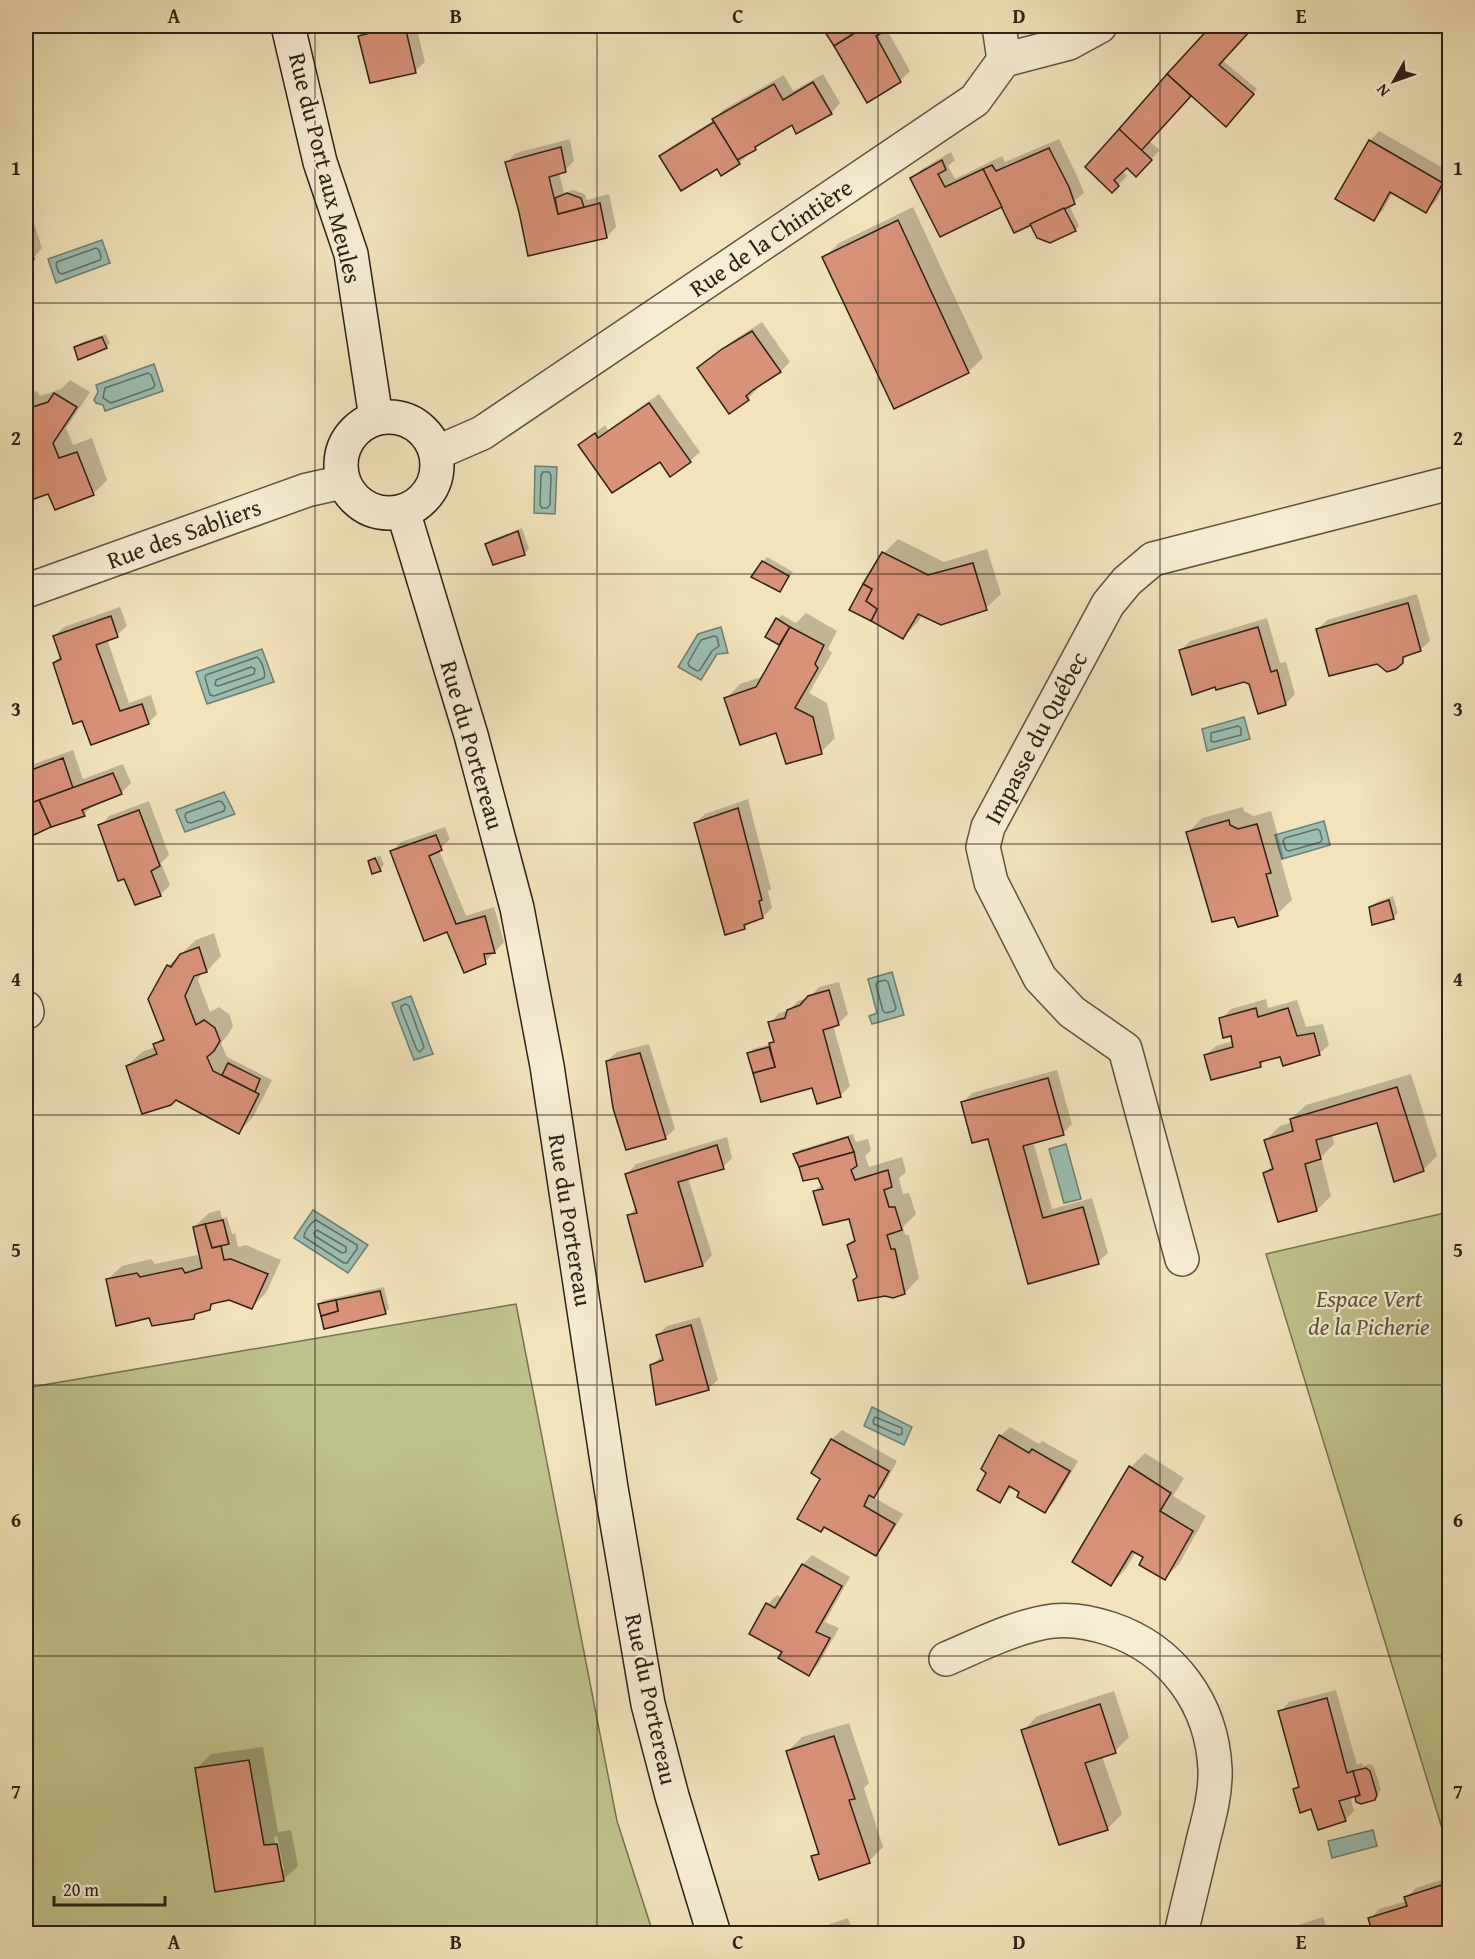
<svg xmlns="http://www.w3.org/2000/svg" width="1475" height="1959" font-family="'Gentium Book Plus',serif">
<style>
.green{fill:#c0c28b;stroke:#777250;stroke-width:1.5}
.water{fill:#9bbeb2;stroke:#6f7f74;stroke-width:1.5}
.shadow{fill:#0003;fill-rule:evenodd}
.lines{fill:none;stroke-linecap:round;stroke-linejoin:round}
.shore{stroke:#647064;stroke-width:1.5}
.building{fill:#d89278;stroke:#2e2116;stroke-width:1.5}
.street-casing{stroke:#5f523f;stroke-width:36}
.secondary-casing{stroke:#2e2116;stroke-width:36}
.street{stroke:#f7edd2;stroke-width:33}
.secondary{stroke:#f7edd2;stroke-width:33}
.grid{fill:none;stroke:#2e2116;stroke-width:1.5;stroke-opacity:0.55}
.labels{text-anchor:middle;stroke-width:4.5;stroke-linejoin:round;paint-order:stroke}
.street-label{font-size:24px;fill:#2e2116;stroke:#f7edd2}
.park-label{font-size:24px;font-style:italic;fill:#5a5139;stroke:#f7edd2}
.neatline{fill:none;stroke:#2e2116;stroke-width:2}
.grid-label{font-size:20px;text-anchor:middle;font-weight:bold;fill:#2e2116}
</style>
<rect width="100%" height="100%" fill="#f2e3ba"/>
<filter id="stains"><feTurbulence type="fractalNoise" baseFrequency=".00333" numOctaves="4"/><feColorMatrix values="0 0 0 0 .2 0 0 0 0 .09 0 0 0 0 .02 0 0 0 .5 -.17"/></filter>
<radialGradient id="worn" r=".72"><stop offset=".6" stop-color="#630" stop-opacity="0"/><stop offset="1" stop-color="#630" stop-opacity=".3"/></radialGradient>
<!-- green -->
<g class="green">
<path d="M1449 1212H1450L1449 1851 1266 1254Z"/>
<path d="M516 1304 617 1821 653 1933 26 1934V1388Z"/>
</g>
<!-- water -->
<g class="water">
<path d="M102 240 110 263 56 283 48 259Z"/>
<path d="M154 364 163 391 105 411 103 405 96 403 94 400 98 392 96 385Z"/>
<path d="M535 466 557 467 555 514 534 513Z"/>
<path d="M721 627 728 653 717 654 701 680 678 667 698 634Z"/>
<path d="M262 649 274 682 207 704 196 672Z"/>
<path d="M1244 717 1250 739 1207 751 1202 729Z"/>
<path d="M224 792 235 814 185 832 176 810Z"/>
<path d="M1324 821 1330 845 1282 859 1275 835Z"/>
<path d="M892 972 904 1015 872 1024 869 1016 877 1013 868 979Z"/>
<path d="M411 996 433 1054 414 1060 392 1003Z"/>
<path d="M1066 1144 1081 1199 1064 1203 1049 1149Z"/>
<path d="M313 1210 368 1245 348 1273 294 1238Z"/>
<path d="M872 1407 912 1427 904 1445 864 1426Z"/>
<path d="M1373 1830 1377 1846 1332 1858 1328 1841Z"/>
</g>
<!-- shadow -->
<g class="shadow">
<path d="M374 26H416L425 62 415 71 359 36 369 27Z"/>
<path d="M823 26H886L887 27 891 26 886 28 910 71 900 81 867 101Z"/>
<path d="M1214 26 1252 27 1222 60 1257 89 1231 121 1192 94 1149 141 1160 150 1136 175 1127 166 1122 170 1127 176 1112 191 1087 166Z"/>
<path d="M823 74 840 103 831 113 792 123 765 139 739 163 718 167 661 157 671 147 714 120 723 110 784 75 793 91Z"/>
<path d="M1450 84V101L1444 98Z"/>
<path d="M1379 131 1450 172V176L1436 201 1426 211 1393 192 1383 210 1374 220 1370 141Z"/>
<path d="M570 139 574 161 565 170 559 172 564 193 573 190 585 194 587 200 609 194 616 227 607 237 520 211 507 162 516 153Z"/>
<path d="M1059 139 1078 178 1084 193 1069 205 1079 226 1075 230 1031 223 1003 205 912 178 922 169 951 152 955 160 948 166 955 179 1002 156 1005 162Z"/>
<path d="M913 207 983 358 968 372 824 258 839 243Z"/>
<path d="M32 217 42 248 33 258 26 260V219Z"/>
<path d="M26 299 31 314 26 319Z"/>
<path d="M762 322 790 362 781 371 756 387 757 389 748 399 699 368 734 340Z"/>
<path d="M106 334 110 343 106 347 76 348 80 343Z"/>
<path d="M70 380 90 392 66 428 73 445 92 438 107 480 93 494 48 492 26 501V395L37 391 40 396 61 389Z"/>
<path d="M659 394 700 452 690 461 660 460 580 445 605 425 608 430Z"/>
<path d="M522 528 529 549 525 553 494 563 487 544 491 540Z"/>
<path d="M898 539 944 562 987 549 1001 594 986 608 923 614 917 623 903 637 884 553Z"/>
<path d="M767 557 793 572 780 590 763 562Z"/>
<path d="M1417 594 1430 641 1420 650 1410 653 1395 668 1377 663 1317 630 1327 620Z"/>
<path d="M120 607 127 626 117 635 107 639 129 703 151 695 157 714 148 723 83 719 54 663 61 656 54 636 64 627Z"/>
<path d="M806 613 837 631 828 649 832 653 809 693 827 703 835 738 821 752 777 731 726 699 740 684 764 676 784 638 779 643 777 619 782 615 796 623Z"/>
<path d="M1267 618 1280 663 1286 662 1295 694 1286 704 1250 682 1181 650 1190 641Z"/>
<path d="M73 750 83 779 123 764 131 783 121 793 93 805 84 814 35 833 26 808V767Z"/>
<path d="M748 799 771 889 768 891 772 908 763 917 752 920 744 928 695 823 705 814Z"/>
<path d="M149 801 169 855 161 863 170 885 160 895 100 826 109 816Z"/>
<path d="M1243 807 1244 811 1254 816 1271 811 1284 857 1281 861 1292 900 1277 914 1188 833 1202 818Z"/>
<path d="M445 827 450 839 439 850 466 916 494 907 504 942 485 962 448 930 392 852 401 842Z"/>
<path d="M380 855 384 865 380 869 370 862Z"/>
<path d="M1393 896 1398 913 1394 917 1370 908 1375 903Z"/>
<path d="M214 933 221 956 207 971 202 972 198 980 210 1012 219 1007 229 1014 233 1026 228 1035 221 1043 227 1057 272 1080 253 1117 239 1132 176 1098 127 1066 142 1052 156 1047 155 1045 164 1036 168 966 196 940Z"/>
<path d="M839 982 848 1014 838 1024 833 1025 850 1086 840 1096 813 1086 762 1100 749 1054 753 1049 771 1044 775 1039 770 1023 779 1013 788 1011 798 1001 810 997 819 987Z"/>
<path d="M1266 999 1268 1008 1297 1000 1306 1027 1323 1024 1329 1045 1319 1054 1281 1055 1267 1058 1260 1066 1206 1055 1216 1046 1233 1041 1232 1034 1221 1019 1231 1009Z"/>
<path d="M649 1044 675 1129 665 1138 607 1061 617 1052Z"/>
<path d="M1057 1070 1072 1124 1063 1133 1033 1141 1052 1209 1092 1198 1108 1253 1098 1262 1029 1282 989 1137 962 1103 972 1093Z"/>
<path d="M1411 1074 1437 1156 1423 1170 1378 1121 1332 1134 1334 1144 1321 1157 1331 1196 1317 1210 1265 1173 1273 1165 1266 1140 1280 1126 1292 1122 1291 1119 1306 1105Z"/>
<path d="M853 1134 856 1142 868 1139 871 1150 865 1156 869 1167 902 1157 906 1172 899 1178 903 1194 909 1193 916 1214 903 1227 905 1235H909L919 1278 905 1293 859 1277 849 1245 856 1238 850 1217 815 1191 822 1184 819 1176 795 1154 799 1150Z"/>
<path d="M727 1137 732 1158 723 1167 688 1178 712 1255 703 1265 646 1280 628 1216 637 1207 627 1174 636 1164Z"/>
<path d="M220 1210 222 1218 227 1217 232 1234 235 1233 238 1247 246 1245 281 1260 266 1293 252 1307 230 1298 217 1301 209 1309 199 1312 193 1317H150L107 1280 122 1266 151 1259 155 1264 197 1255 202 1263 194 1227 209 1213Z"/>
<path d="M384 1287 389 1309 385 1313 319 1304 324 1300Z"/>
<path d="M700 1317 718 1380 708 1389 652 1365 663 1355 658 1335 667 1326Z"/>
<path d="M1010 1427 1039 1444 1042 1441 1078 1461 1054 1502 1045 1511 1013 1486 1000 1501 988 1472 1000 1436Z"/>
<path d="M842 1430 897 1461 883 1487 873 1497 903 1514 885 1544 876 1554 822 1479 813 1473 832 1439Z"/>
<path d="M1145 1453 1184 1478 1173 1496 1206 1516 1179 1564 1165 1578 1145 1557 1136 1552 1125 1570 1111 1584 1131 1467Z"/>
<path d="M812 1555 850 1577 825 1622 839 1628 818 1665 809 1674 768 1604 777 1595 783 1598 803 1564Z"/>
<path d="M1336 1690 1357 1765 1362 1763 1363 1766 1371 1764 1374 1767 1381 1790 1374 1799 1356 1797 1360 1793 1350 1796 1354 1811 1345 1820 1312 1807 1295 1789 1300 1784 1280 1712 1289 1702Z"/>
<path d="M1114 1691 1129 1737 1115 1751 1102 1756 1122 1814 1108 1828 1060 1844 1023 1731 1037 1716Z"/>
<path d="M849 1723 869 1783 864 1788 883 1847 869 1861 813 1857 820 1851 787 1752 802 1737Z"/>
<path d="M263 1747 278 1832 291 1830 298 1866 283 1880 196 1769 211 1754ZM277 1836 284 1870H280L274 1837Z"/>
<path d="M1450 1877V1934L1370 1919 1379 1909 1407 1901 1406 1898 1416 1888Z"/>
<path d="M1323 1917 1329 1934H1273V1933Z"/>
<path d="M848 1918 854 1934H804V1933Z"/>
</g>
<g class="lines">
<!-- shore -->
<g class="shore">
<path d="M96 248 99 250 101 257 100 260 62 274 59 273 56 265 57 262Z"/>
<path d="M148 373 151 375 155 385 153 388 111 403 103 398 105 388Z"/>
<path d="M543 472H549L551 475 550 505 547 508H542L540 505 541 475Z"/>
<path d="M714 636 717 637 719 646 712 651 700 670 697 671 689 666 688 663 701 640Z"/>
<path d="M257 657C262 661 266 673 264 678L214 696 210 695 205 678 206 675Z"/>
<path d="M251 667 255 669 254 674 218 686 215 685 216 680Z"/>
<path d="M1238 726 1241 728V735L1214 742 1211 741V733Z"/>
<path d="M219 801 222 802 225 807 224 811 191 823 187 822 185 816 186 813Z"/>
<path d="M1317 829 1320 831 1322 839 1321 842 1289 851 1286 850 1283 841 1285 838Z"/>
<path d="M885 980 888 982 896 1008 894 1011 886 1013 883 1011 876 985 877 982Z"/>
<path d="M406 1004 409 1006 424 1047 420 1052 417 1050 401 1009V1006Z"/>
<path d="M316 1220 357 1245V1249L347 1263H344L304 1237C304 1232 311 1222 316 1220Z"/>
<path d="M317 1230 346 1247V1252L342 1253 315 1236 314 1233Z"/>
<path d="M875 1417 902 1428V1434L899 1435 874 1424 873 1421Z"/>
</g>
</g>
<!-- building -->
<g class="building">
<path d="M399 26H405L416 73 370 83 358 36Z"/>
<path d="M821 26H866L834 46Z"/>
<path d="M866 26H888L890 28 876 36 901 82 867 103 834 46Z"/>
<path d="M1210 27 1250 31 1219 65 1254 94 1226 127 1167 74Z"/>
<path d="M1167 74 1191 96 1140 152 1119 129Z"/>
<path d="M813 82 832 114 796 134 792 125 755 147 756 150 737 160 712 119 774 84 783 100Z"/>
<path d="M714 122 740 164 721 176 717 169 681 191 659 156Z"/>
<path d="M1119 129 1152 160 1136 177 1127 168 1114 180 1119 186 1112 193 1085 167Z"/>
<path d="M1369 140 1443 183 1426 213 1390 192 1374 221 1335 199Z"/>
<path d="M561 147 566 172 549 177 558 214 600 203 607 238 528 256 519 212 505 162Z"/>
<path d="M1049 148 1069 187 1075 204 1014 233 983 169 992 165 996 171Z"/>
<path d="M942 160 946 170 938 174 945 187 983 169 1002 207 940 237 910 178Z"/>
<path d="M567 193 581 198 584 207 558 214 555 198Z"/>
<path d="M1064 208 1076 231 1050 243 1037 238 1030 224Z"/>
<path d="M898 220 969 373 894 409 822 257Z"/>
<path d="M26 234 34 259 26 262Z"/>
<path d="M752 331 781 372 753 390 746 396 749 400 729 414 697 368 722 349Z"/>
<path d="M102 337 107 348 78 360 74 347Z"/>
<path d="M54 393 77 407 53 443 59 458 77 452 94 495 55 510 48 494 26 502V409L48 402Z"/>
<path d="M649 403 691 462 670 477 660 462 612 493 578 445 595 433 598 438Z"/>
<path d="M518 531 525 555 493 565 485 544Z"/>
<path d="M882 552 928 575 973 563 987 610 941 625 918 614 903 639 871 621 877 609 866 601 872 589 863 584Z"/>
<path d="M762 561 789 576 780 592 751 577Z"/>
<path d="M863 584 872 589 866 601 877 609 871 621 849 610Z"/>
<path d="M1408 603 1421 651 1403 657V663L1396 669 1387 672 1377 664 1329 676 1316 629Z"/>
<path d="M111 616 118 637 96 645 120 711 142 704 149 724 91 745 82 721 73 724 53 663 61 659 53 636Z"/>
<path d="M776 618 790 627 779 645 765 637Z"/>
<path d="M790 627 824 645 815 664 818 668 795 708 813 717 822 754 786 764 776 733 740 745 724 698 756 687Z"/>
<path d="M1258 627 1271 672 1277 670 1286 705 1258 714 1249 684 1244 682 1216 690 1215 687 1192 695 1179 650Z"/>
<path d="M63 758 73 788 26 805V772Z"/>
<path d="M113 773 122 794 82 810 85 816 51 827 39 800Z"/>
<path d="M39 800 51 827 34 835 26 813V805Z"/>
<path d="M738 808 762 900 759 901 763 918 744 925 745 929 725 935 694 823Z"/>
<path d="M139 810 160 866 151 871 161 896 135 905 124 879 118 881 98 825Z"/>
<path d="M1229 820 1230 825 1238 829 1257 824 1271 873 1266 874 1278 916 1238 927 1234 917 1212 922 1186 832Z"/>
<path d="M436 835 442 850 429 856 456 924 485 916 495 953 484 954 486 964 464 973 447 932 424 941 390 851Z"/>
<path d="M375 858 381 871 372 874 368 861Z"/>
<path d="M1389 900 1394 919 1372 925 1369 907Z"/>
<path d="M199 947 207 972 194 976 185 996 196 1025 204 1020 215 1028 220 1041 214 1051 207 1057 213 1071 259 1094 239 1134 176 1100 171 1105 142 1114 126 1066 157 1054 153 1044 164 1040 148 999 167 965 171 967 180 954Z"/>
<path d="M829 990 839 1025 823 1030 841 1097 817 1104 812 1088 761 1102 753 1073 775 1067 769 1043 774 1042 768 1022 785 1018 787 1010 800 1005 808 996Z"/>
<path d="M1256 1008 1258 1017 1288 1008 1297 1036 1314 1033 1320 1055 1283 1066 1280 1057 1260 1062 1261 1067 1211 1080 1204 1055 1233 1047 1231 1036 1223 1038 1219 1018Z"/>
<path d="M769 1047 775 1067 753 1073 747 1053Z"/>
<path d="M640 1053 666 1139 626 1150 613 1108 606 1061Z"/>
<path d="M228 1063 260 1079 255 1092 222 1075Z"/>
<path d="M1048 1078 1064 1135 1023 1146 1043 1218 1083 1207 1099 1264 1028 1284 988 1139 972 1143 961 1102Z"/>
<path d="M1397 1087 1424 1171 1394 1182 1377 1123 1316 1140 1321 1159 1305 1164 1317 1211 1278 1222 1263 1173 1273 1169 1264 1140 1293 1131 1290 1119Z"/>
<path d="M848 1137 854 1152 799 1167 793 1154Z"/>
<path d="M717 1145 724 1169 678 1182 703 1266 645 1282 627 1215 637 1213 625 1174Z"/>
<path d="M854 1152 857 1166 851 1170 855 1180 888 1170 892 1187 884 1190 889 1207H895L902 1230 887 1235 891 1249H895L905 1294 893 1298 885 1296 858 1301 853 1280 857 1277 847 1245 855 1241 849 1219 823 1225 813 1191 823 1189 818 1178 803 1181 799 1167Z"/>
<path d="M223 1220 229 1244 212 1248 205 1224Z"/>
<path d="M205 1224 212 1248 221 1246 224 1260 231 1259 268 1274 252 1309 229 1300 211 1304 210 1310 195 1314 194 1319 152 1326 149 1318 116 1326 106 1279 137 1273 140 1277 182 1268 185 1273 202 1268 193 1227Z"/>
<path d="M380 1291 386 1314 324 1329 321 1316 338 1311 336 1300Z"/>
<path d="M336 1300 338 1311 321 1316 318 1304Z"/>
<path d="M691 1325 709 1390 656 1405 650 1365 663 1360 656 1335Z"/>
<path d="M999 1435 1029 1453 1032 1449 1070 1471 1045 1513 1017 1497 1019 1492 1009 1486 1000 1503 977 1490 986 1473 981 1469Z"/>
<path d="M831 1439 889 1471 874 1498 869 1495 864 1506 895 1524 876 1556 824 1527 821 1532 797 1519 820 1479 811 1473Z"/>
<path d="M1129 1466 1171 1493 1160 1511 1193 1531 1165 1580 1139 1565 1143 1557 1132 1551 1111 1586 1072 1562Z"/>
<path d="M802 1564 842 1586 816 1632 830 1638 809 1676 778 1658 782 1652 749 1634 766 1603 775 1608Z"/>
<path d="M1327 1698 1347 1773 1353 1771 1360 1795 1339 1801 1346 1821 1318 1830 1311 1809 1300 1813 1293 1789 1299 1787 1278 1711Z"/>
<path d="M1100 1704 1116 1753 1085 1763 1108 1830 1059 1845 1021 1730Z"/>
<path d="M834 1736 855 1799 849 1800 870 1863 819 1880 811 1856 819 1854 786 1751Z"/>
<path d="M249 1760 264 1845 277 1844 284 1881 215 1892 195 1768Z"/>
<path d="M1366 1768 1370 1771 1377 1795 1375 1800 1361 1804 1356 1802 1355 1797 1360 1795 1353 1771Z"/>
<path d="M1445 1884 1450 1898V1934H1373L1368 1918 1407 1906 1404 1897Z"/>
</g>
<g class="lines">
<defs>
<g id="street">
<path d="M999 26 1004 60"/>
<path d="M436 453 482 433 975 100 1004 60 1069 43 1100 26"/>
<path d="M26 591 307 490 343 482"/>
<path d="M26 1008 27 1012"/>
<path d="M1182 1259 1125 1049 1072 1012 1040 978 991 882 983 847 988 827 1108 604 1127 581 1153 559 1450 483"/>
<path d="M946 1659C981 1644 1016 1626 1053 1621 1072 1619 1093 1623 1111 1629 1173 1650 1212 1704 1215 1769 1216 1793 1209 1818 1203 1841 1196 1872 1188 1903 1181 1934"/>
</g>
<g id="secondary">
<path d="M288 26 320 162 351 254 376 418"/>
<circle cx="389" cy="465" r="48"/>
<path d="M403 511 471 735 517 908 547 1066 611 1488 648 1704 672 1796 714 1934"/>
</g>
</defs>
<!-- street casing -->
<use href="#street" class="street-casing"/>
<!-- secondary casing -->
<use href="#secondary" class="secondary-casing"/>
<!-- street -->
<use href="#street" class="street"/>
<!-- secondary -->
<use href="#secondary" class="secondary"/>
</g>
<!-- grid -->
<path class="grid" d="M315 26V1934M597 26V1934M878 26V1934M1160 26V1934M26 303H1450M26 574H1450M26 844H1450M26 1115H1450M26 1385H1450M26 1656H1450"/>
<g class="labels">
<!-- street labels -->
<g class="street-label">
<text transform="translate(325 168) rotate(76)" y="8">Rue du Port aux Meules</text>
<text transform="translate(771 238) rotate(-34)" y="8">Rue de la Chintière</text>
<text transform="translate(184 534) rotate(-20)" y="8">Rue des Sabliers</text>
<text transform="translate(1036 738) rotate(-62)" y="8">Impasse du Québec</text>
<text transform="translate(472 745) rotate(74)" y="8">Rue du Portereau</text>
<text transform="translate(570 1220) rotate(81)" y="8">Rue du Portereau</text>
<text transform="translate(651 1699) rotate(78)" y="8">Rue du Portereau</text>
</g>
<!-- park labels -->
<g class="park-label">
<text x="1369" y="1307">Espace Vert<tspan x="1369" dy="28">de la Picherie</tspan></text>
</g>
</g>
<!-- margin -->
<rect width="1475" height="1959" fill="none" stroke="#f2e3ba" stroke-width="66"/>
<!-- north arrow -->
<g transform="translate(1394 81) rotate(230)" stroke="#f7edd2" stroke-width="4.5" paint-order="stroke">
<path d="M0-4.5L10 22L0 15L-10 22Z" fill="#2e2116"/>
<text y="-9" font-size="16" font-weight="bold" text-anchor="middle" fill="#2e2116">N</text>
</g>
<!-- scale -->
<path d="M54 1896v9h111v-9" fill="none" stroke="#2e2116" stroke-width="3"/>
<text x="63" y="1896" font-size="18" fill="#2e2116" stroke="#f7edd2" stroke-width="4.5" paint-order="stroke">20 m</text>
<rect x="33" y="33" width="1409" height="1893" class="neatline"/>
<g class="grid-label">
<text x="174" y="23">A</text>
<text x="456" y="23">B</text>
<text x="738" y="23">C</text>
<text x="1019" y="23">D</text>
<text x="1301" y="23">E</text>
<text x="16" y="175">1</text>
<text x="1458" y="175">1</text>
<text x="16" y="445">2</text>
<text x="1458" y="445">2</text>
<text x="16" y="716">3</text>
<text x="1458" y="716">3</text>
<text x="16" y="986">4</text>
<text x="1458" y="986">4</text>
<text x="16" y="1257">5</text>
<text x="1458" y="1257">5</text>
<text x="16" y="1527">6</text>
<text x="1458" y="1527">6</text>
<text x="16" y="1798">7</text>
<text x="1458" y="1798">7</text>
<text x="174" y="1949">A</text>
<text x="456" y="1949">B</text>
<text x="738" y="1949">C</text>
<text x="1019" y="1949">D</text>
<text x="1301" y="1949">E</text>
</g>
<rect width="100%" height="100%" filter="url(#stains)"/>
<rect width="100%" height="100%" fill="url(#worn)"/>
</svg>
